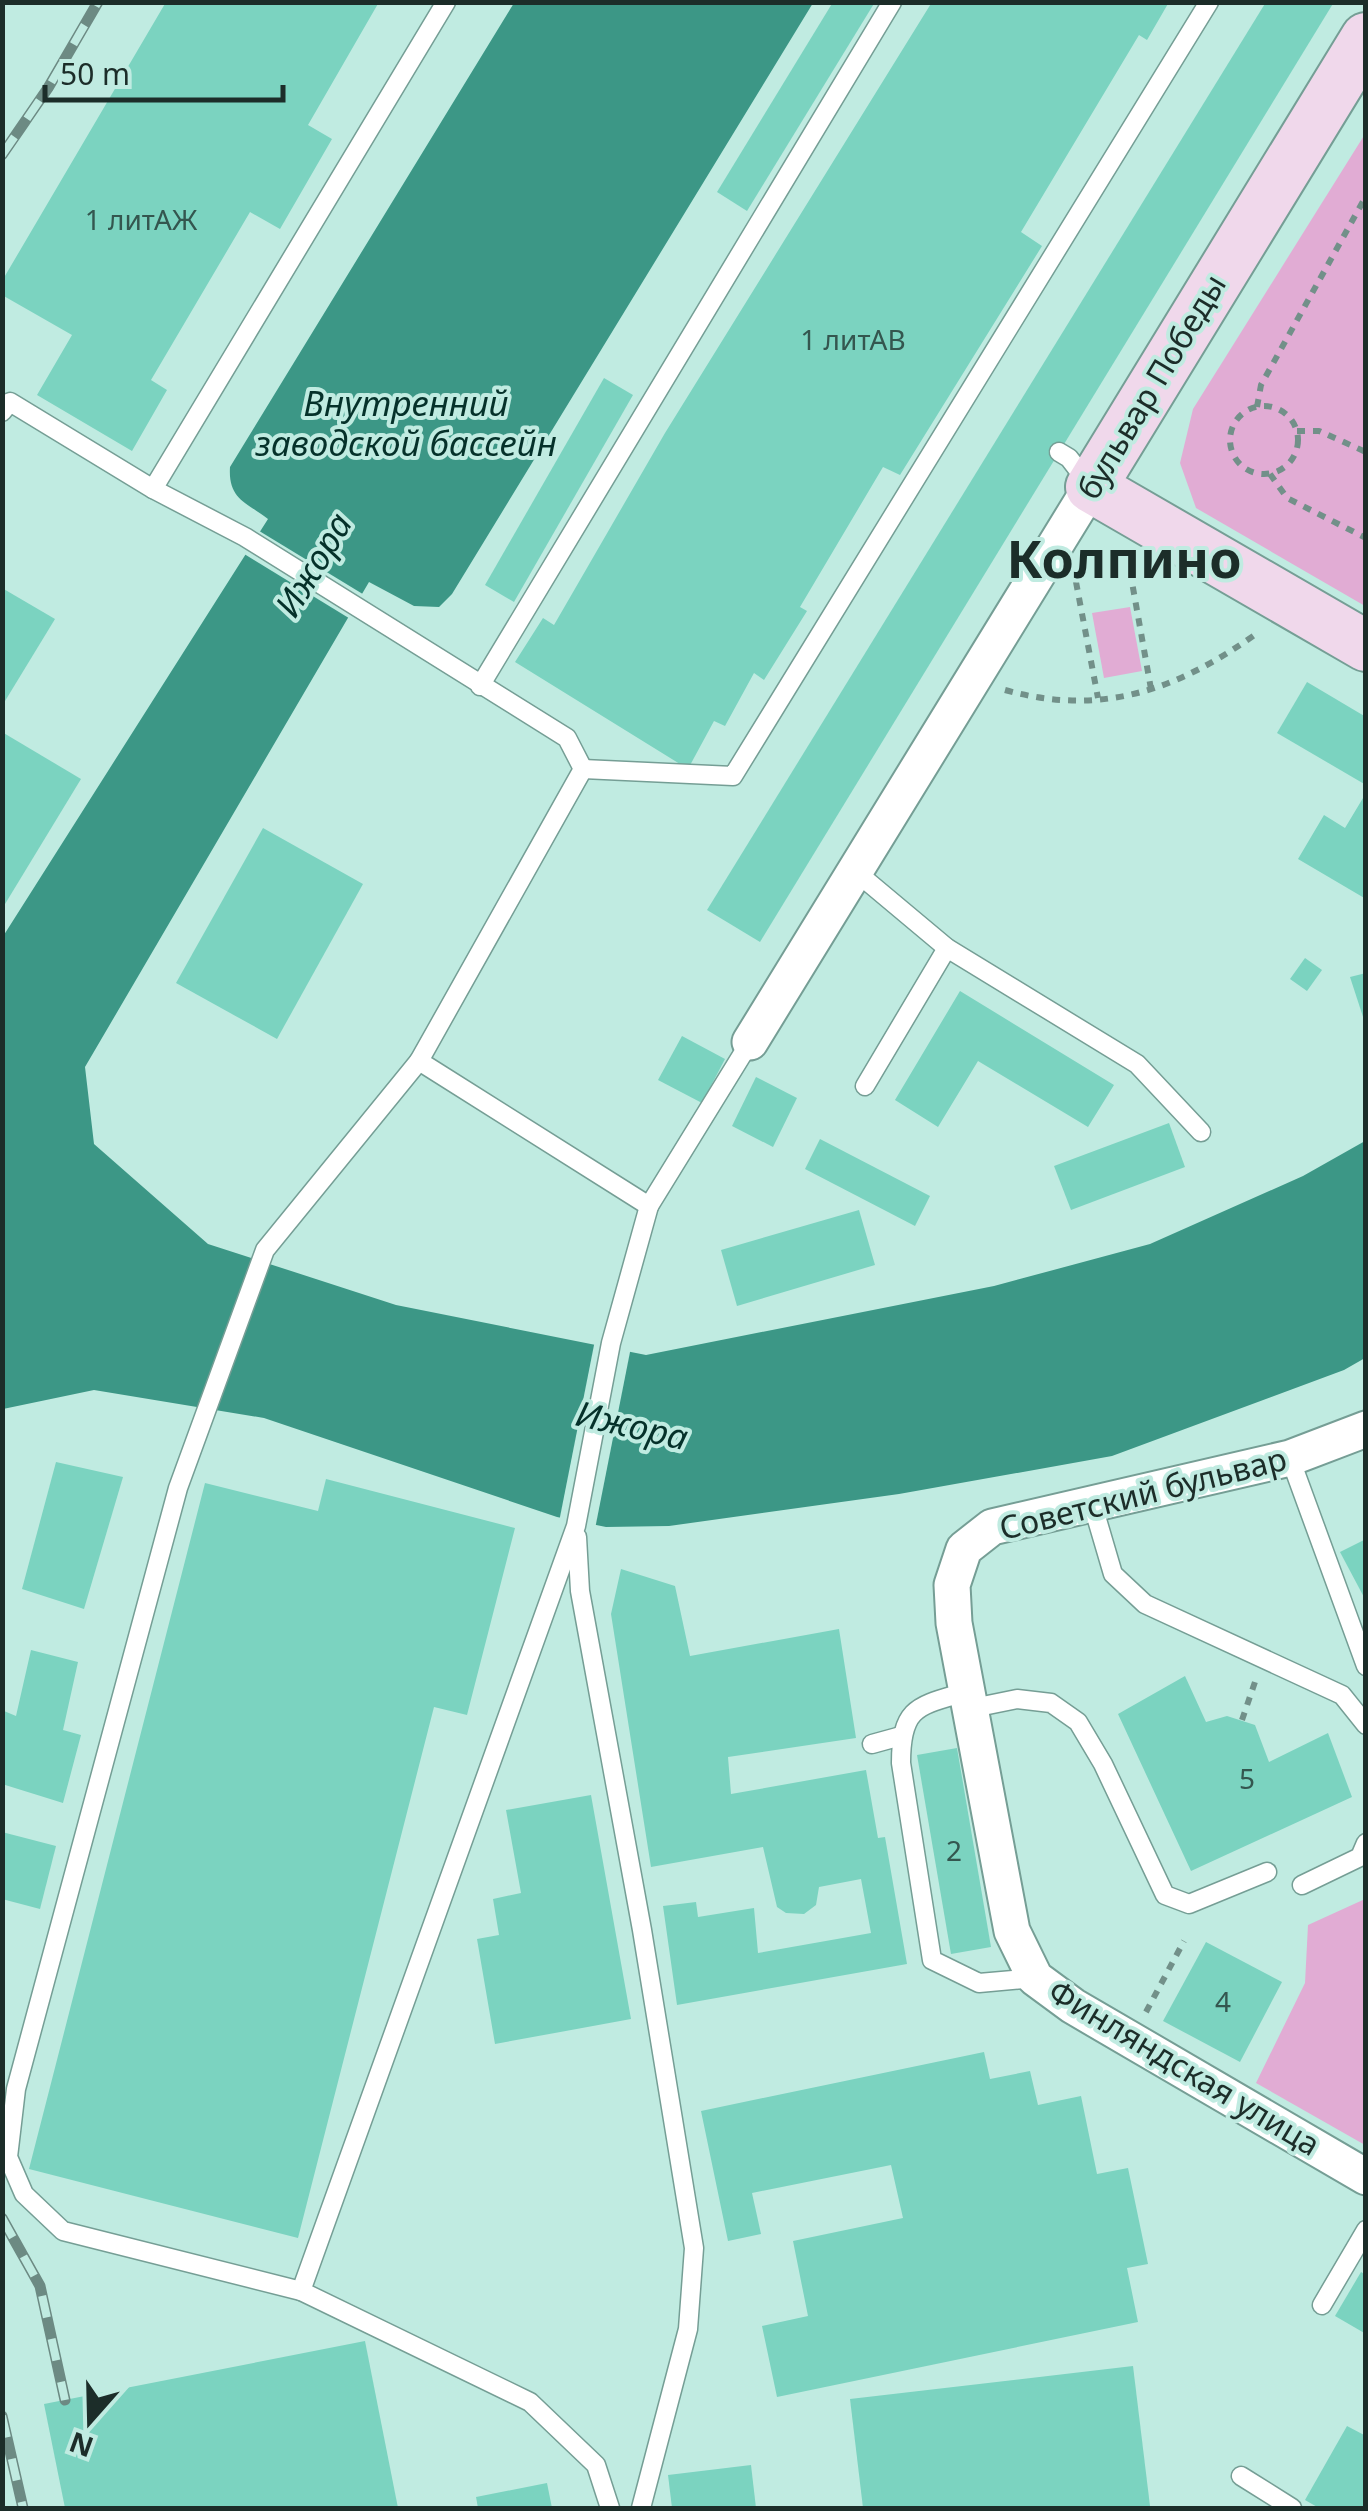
<svg xmlns="http://www.w3.org/2000/svg" width="1368" height="2511" font-family="'Noto Sans',sans-serif">
<style>
.green{fill:#e1acd4}
.water{fill:#3c9786}
.pier{fill:#c0ebe1}
.building{fill:#7bd3c0}
.lines{fill:none;stroke-linecap:round;stroke-linejoin:round}
.lane-casing{stroke:#759e95;stroke-width:21}
.street-casing{stroke:#759e95;stroke-width:39}
.secondary-casing{stroke:#759e95;stroke-width:54}
.path{stroke:#729089;stroke-width:6;stroke-dasharray:8 8;stroke-linecap:butt}
.lane{stroke:#fff;stroke-width:18}
.street{stroke:#fff;stroke-width:35}
.secondary{stroke:#f0d8eb;stroke-width:50}
.rail-casing{stroke:#6c8a83;stroke-width:11}
.rail{stroke:#c0ebe1;stroke-width:8;stroke-dasharray:22;stroke-linecap:butt}
.labels{text-anchor:middle;stroke-width:8;stroke-linejoin:round;paint-order:stroke}
.number-label{font-size:28px;fill:#34564f}
.street-label{font-size:32px;fill:#1c2d29;stroke:#c0ebe1}
.water-label{font-size:35px;font-style:italic;fill:#05312a;stroke:#c0ebe1}
.town-label{font-size:52px;font-weight:bold;fill:#1c2d29;stroke:#c0ebe1}
</style>
<rect width="100%" height="100%" fill="#c0ebe1"/>
<!-- green -->
<g class="green">
<path d="M1365 134V606L1196 508 1180 463 1193 409Z"/>
<path d="M1130 607 1142 671 1104 678 1092 613Z"/>
<path d="M1365 1899V2145L1256 2083 1305 1983 1308 1925Z"/>
</g>
<!-- water -->
<path class="water" d="M514 3H813L452 594 439 607 414 606 369 582 85 1067 94 1144 208 1244 396 1305 646 1355 994 1286 1150 1244 1303 1176 1365 1141V1358L1344 1370 1112 1456 899 1494 669 1526 606 1527 557 1517 264 1418 94 1390 3 1409 2 938 268 519C246 502 228 499 230 467Z"/>
<!-- pier -->
<g class="pier">
<path d="M256 529 366 596 352 620 241 552Z"/>
<path d="M595 1340 631 1347 595 1529 559 1522Z"/>
</g>
<!-- building -->
<g class="building">
<path d="M166 2H379L308 125 332 139 280 229 250 212 151 380 167 390 132 451 37 395 72 335 2 295V281Z"/>
<path d="M833 2H875L747 211 717 192Z"/>
<path d="M932 2H1169L1147 40 1139 35 1021 232 1042 246 900 475 883 467 800 607 807 611 764 680 754 673 725 726 714 721 688 769 515 662 543 618 554 625 665 433Z"/>
<path d="M1266 2H1334L760 942 707 910Z"/>
<path d="M604 378 633 395 514 602 485 585Z"/>
<path d="M2 588 55 619 2 706Z"/>
<path d="M1307 682 1366 717V785L1277 733Z"/>
<path d="M2 732 81 779 2 909Z"/>
<path d="M1366 793V899L1298 859 1324 815 1345 828Z"/>
<path d="M263 828 363 884 277 1039 176 983Z"/>
<path d="M1305 958 1322 970 1307 991 1290 979Z"/>
<path d="M1366 973V1023H1365L1350 977Z"/>
<path d="M960 991 1114 1085 1088 1127 978 1061 938 1127 895 1100Z"/>
<path d="M682 1036 725 1059 702 1103 658 1080Z"/>
<path d="M756 1077 797 1098 773 1147 732 1126Z"/>
<path d="M1169 1123 1185 1167 1071 1210 1054 1166Z"/>
<path d="M820 1139 930 1196 915 1226 805 1169Z"/>
<path d="M859 1210 875 1265 737 1306 721 1250Z"/>
<path d="M56 1462 123 1477 84 1609 22 1589Z"/>
<path d="M326 1479 515 1528 467 1715 434 1707 298 2238 29 2169 205 1483 318 1511Z"/>
<path d="M1366 1539V1601L1340 1552Z"/>
<path d="M621 1569 675 1586 690 1656 839 1629 856 1738 728 1757 731 1794 866 1770 878 1838 885 1837 907 1964 677 2005 663 1906 696 1902 698 1917 754 1908 758 1953 871 1933 861 1879 819 1887 816 1905 804 1914 786 1913 777 1907 763 1847 651 1867 611 1614Z"/>
<path d="M31 1650 78 1662 63 1730 81 1735 63 1803 2 1784V1718L4 1711 16 1716Z"/>
<path d="M1185 1676 1206 1722 1227 1716 1255 1725 1269 1762 1328 1733 1352 1797 1191 1871 1118 1714Z"/>
<path d="M957 1748 991 1947 951 1954 917 1755Z"/>
<path d="M591 1795 631 2019 495 2044 477 1939 499 1935 493 1899 521 1893 506 1810Z"/>
<path d="M2 1832 56 1846 40 1909 2 1899Z"/>
<path d="M1206 1942 1282 1982 1240 2062 1163 2021Z"/>
<path d="M984 2052 990 2079 1030 2071 1038 2105 1081 2096 1097 2174 1128 2168 1148 2264 1127 2268 1138 2322 777 2397 762 2326 808 2316 793 2241 903 2218 891 2165 752 2193 761 2234 728 2241 701 2111Z"/>
<path d="M1361 2272 1366 2275V2334L1335 2316Z"/>
<path d="M365 2341 398 2508H65L44 2404Z"/>
<path d="M1133 2366 1150 2506 1127 2508H863L850 2399Z"/>
<path d="M1347 2426 1366 2436V2508H1319L1305 2500Z"/>
<path d="M751 2465 756 2508H672L668 2475Z"/>
<path d="M547 2483 552 2508H478L476 2497Z"/>
</g>
<g class="lines">
<defs>
<g id="lane">
<path d="M2 412 10 402 153 489 245 537 567 738 583 769 419 1061 649 1206 750 1042"/>
<path d="M1059 452 1069 458 1089 484"/>
<path d="M153 489 446 2"/>
<path d="M480 686 892 2"/>
<path d="M583 769 733 776 1209 2"/>
<path d="M855 871 947 948 1137 1064 1201 1132"/>
<path d="M419 1061 265 1250 178 1488 16 2089 8 2157 24 2194 63 2231 301 2291 576 1526 611 1343 649 1206"/>
<path d="M865 1086 947 948"/>
<path d="M1290 1458 1366 1666"/>
<path d="M1093 1506 1113 1574 1145 1604 1342 1695 1366 1725"/>
<path d="M577 1537 580 1591 642 1930 694 2248 688 2329 641 2508"/>
<path d="M969 1691C919 1706 901 1705 901 1763L932 1960 979 1983 1035 1978"/>
<path d="M973 1708 1017 1699 1051 1703 1078 1722 1103 1764 1165 1895 1189 1904 1267 1872"/>
<path d="M872 1744 901 1736"/>
<path d="M1302 1885 1360 1857 1366 1843"/>
<path d="M301 2291 530 2402 596 2465 610 2508"/>
<path d="M1322 2305 1366 2230"/>
<path d="M1241 2476 1292 2508"/>
</g>
<g id="street">
<path d="M750 1042 1091 487"/>
<path d="M1366 1429 1290 1458 992 1527 964 1549 952 1585 954 1623 1012 1931 1035 1978 1073 2006 1366 2177"/>
</g>
<path id="secondary" d="M1366 38 1091 487 1366 646"/>
</defs>
<!-- lane casing -->
<use href="#lane" class="lane-casing"/>
<!-- street casing -->
<use href="#street" class="street-casing"/>
<!-- secondary casing -->
<use href="#secondary" class="secondary-casing"/>
<!-- path -->
<g class="path">
<circle cx="1264" cy="440" r="34"/>
<path d="M1257 407 1261 385 1366 196"/>
<path d="M1297 431H1319L1366 452"/>
<path d="M1270 474 1287 498 1366 538"/>
<path d="M1130 571 1151 689"/>
<path d="M1076 582 1098 698"/>
<path d="M1005 690C1101 717 1177 690 1256 634"/>
<path d="M1242 1720 1256 1679"/>
<path d="M1146 2012 1184 1941"/>
</g>
<!-- lane -->
<use href="#lane" class="lane"/>
<!-- street -->
<use href="#street" class="street"/>
<!-- secondary -->
<use href="#secondary" class="secondary"/>
<defs>
<g id="rail">
<path d="M2 155 48 88 98 2"/>
<path d="M2 2218 40 2286 65 2400"/>
<path d="M2 2416 23 2508"/>
</g>
</defs>
<!-- rail casing -->
<use href="#rail" class="rail-casing"/>
<!-- rail -->
<use href="#rail" class="rail"/>
</g>
<g class="labels">
<!-- number labels -->
<g class="number-label">
<text x="141" y="230">1 литАЖ</text>
<text x="853" y="350">1 литАВ</text>
<text x="1247" y="1789">5</text>
<text x="954" y="1861">2</text>
<text x="1223" y="2012">4</text>
</g>
<!-- street labels -->
<g class="street-label">
<text transform="translate(1152 387) rotate(-59)" y="11">бульвар Победы</text>
<text transform="translate(1143 1494) rotate(-14)" y="11">Советский бульвар</text>
<text transform="translate(1184 2068) rotate(31)" y="11">Финляндская улица</text>
</g>
<!-- water labels -->
<g class="water-label">
<text x="406" y="416">Внутренний<tspan x="406" dy="40">заводской бассейн</tspan></text>
<text transform="translate(314 565) rotate(-59)" y="12">Ижора</text>
<text transform="translate(632 1426) rotate(13)" y="12">Ижора</text>
</g>
<!-- town labels -->
<g class="town-label">
<text x="1124" y="578">Колпино</text>
</g>
</g>
<!-- border -->
<rect width="1368" height="2511" fill="none" stroke="#1c2d29" stroke-width="10"/>
<!-- north arrow -->
<g transform="translate(90 2421) rotate(200)" stroke="#c0ebe1" stroke-width="8" paint-order="stroke">
<path d="M0-8L18 38L0 25L-18 38Z" fill="#1c2d29"/>
<text y="-15" font-size="28" font-weight="bold" text-anchor="middle" fill="#1c2d29">N</text>
</g>
<!-- scale -->
<path d="M45 85v15h238v-15" fill="none" stroke="#1c2d29" stroke-width="5"/>
<text x="60" y="85" font-size="30" fill="#1c2d29" stroke="#c0ebe1" stroke-width="8" paint-order="stroke">50 m</text>
</svg>
